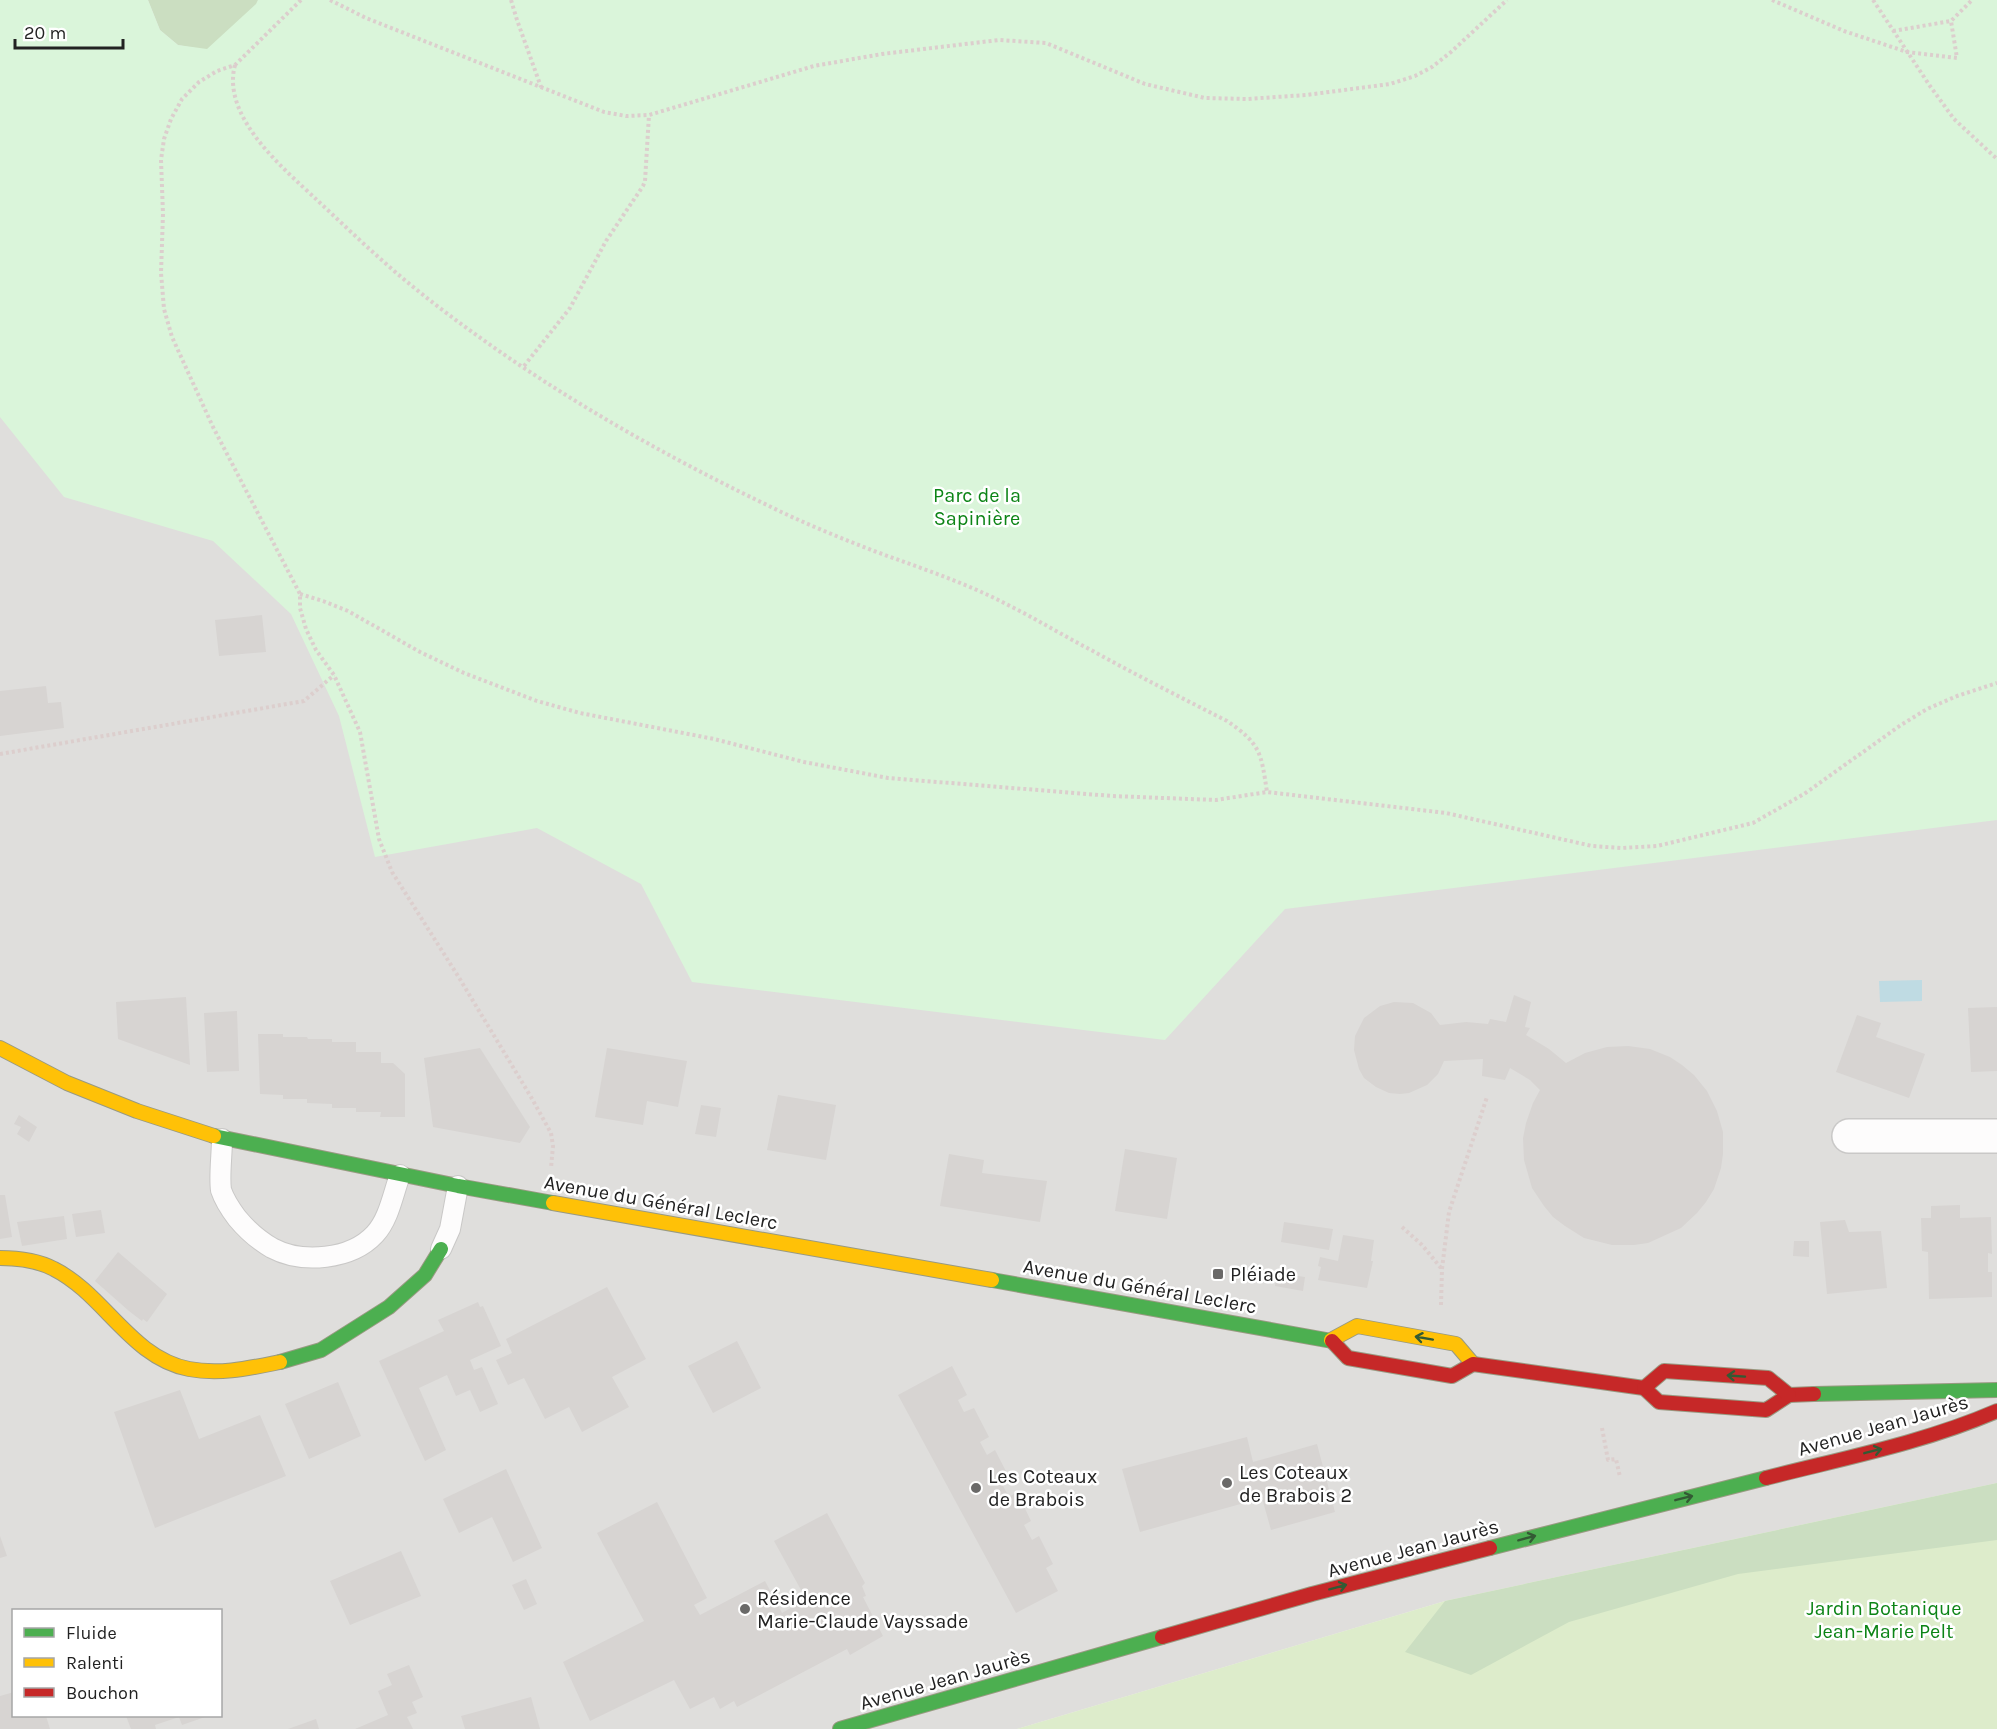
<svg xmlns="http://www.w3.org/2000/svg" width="1997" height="1729" font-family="Karla,sans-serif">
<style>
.residential{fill:#dfdedc;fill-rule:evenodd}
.grass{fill:#ddeccb}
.forest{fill:#cbdec1}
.park{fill:#daf5da}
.water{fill:#bfdbe3}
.building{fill:#d7d4d2}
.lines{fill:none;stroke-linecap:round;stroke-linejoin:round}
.lane-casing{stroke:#c9c8c7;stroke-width:22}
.street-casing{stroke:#c9c8c7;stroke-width:36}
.fast-casing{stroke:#999a82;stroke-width:16}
.slow-casing{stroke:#999a82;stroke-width:16}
.jam-casing{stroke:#999a82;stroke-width:16}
.path{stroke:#dccecd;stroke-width:4;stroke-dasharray:3 3;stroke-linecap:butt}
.lane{stroke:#fdfcfc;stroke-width:20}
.street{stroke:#fdfcfc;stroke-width:33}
.fast{stroke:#4caf50;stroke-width:14}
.slow{stroke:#ffc107;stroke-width:14}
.jam{stroke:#c62828;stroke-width:14}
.oneway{stroke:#335a34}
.poi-dot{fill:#6a6968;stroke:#fff;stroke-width:2}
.labels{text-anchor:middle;stroke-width:5;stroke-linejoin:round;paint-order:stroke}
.park-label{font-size:20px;fill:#0c8416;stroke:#fff}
.street-label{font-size:20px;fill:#222;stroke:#fff}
.poi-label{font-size:20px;fill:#222;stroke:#fff;text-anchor:start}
</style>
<rect width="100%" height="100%" fill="#f0eeeb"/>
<!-- residential -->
<path class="residential" d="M0 0H1997V1483L1445 1601 1017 1729H0ZM14 1610H220V1716H14Z"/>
<!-- grass -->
<path class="grass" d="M1997 1483V1729H1017L1445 1601Z"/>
<!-- forest -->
<g class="forest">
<path d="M148 0H258L257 4 207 50 178 45 160 30Z"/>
<path d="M1997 1483V1540L1738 1574 1569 1622 1471 1675 1405 1652 1445 1601Z"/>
</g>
<!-- park -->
<path class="park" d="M0 0H148L160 30 178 45 207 49 256 4 258 0H1997V820L1285 909 1165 1040 692 982 641 884 537 828 375 857 339 716 291 614 213 541 64 497 0 417Z"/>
<!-- water -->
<path class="water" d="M1922 980V1001L1880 1002 1879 981Z"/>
<!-- building -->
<g class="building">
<path d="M262 615 266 652 219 656 215 620Z"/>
<path d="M46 686 48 703 61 702 64 728 0 736V691Z"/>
<path d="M1514 995 1531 1002 1525 1027 1530 1028 1526 1035 1549 1049 1566 1063 1585 1053 1607 1047 1628 1046 1650 1049 1670 1057 1682 1065 1694 1075 1707 1091 1717 1111 1723 1132V1154L1721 1168 1714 1189 1706 1202 1697 1213 1681 1228 1648 1243 1634 1245H1612L1584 1238 1565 1226 1553 1217 1544 1206 1532 1188 1524 1160 1523 1138 1526 1123 1533 1103 1540 1090 1530 1080 1510 1068 1505 1080 1482 1076 1483 1059 1444 1061 1438 1074 1427 1085 1409 1093 1400 1094 1389 1093 1376 1087 1364 1078 1359 1069 1354 1050 1355 1036 1364 1018 1380 1006 1394 1002 1413 1003 1431 1013 1440 1025 1466 1022 1488 1024 1490 1019 1506 1022Z"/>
<path d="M186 997 190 1065 118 1039 116 1002Z"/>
<path d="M1997 1007V1071L1971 1072 1968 1008Z"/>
<path d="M237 1011 239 1071 207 1072 204 1013Z"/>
<path d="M1857 1015 1881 1023 1876 1037 1925 1054 1909 1098 1836 1072Z"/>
<path d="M258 1034H283V1037H307L308 1039H332V1042H356V1052H381V1063H393L405 1074V1117H380L381 1112H356V1108H332V1104L307 1103V1099H283V1095L260 1094Z"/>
<path d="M480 1048 530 1127 520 1143 433 1127 424 1058Z"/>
<path d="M607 1048 687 1061 678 1107 647 1101 643 1125 595 1117Z"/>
<path d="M778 1095 836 1105 826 1160 767 1150Z"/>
<path d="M701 1105 721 1108 716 1137 695 1134Z"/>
<path d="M19 1115 37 1127 29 1142 17 1134 21 1127 14 1124Z"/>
<path d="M1125 1149 1177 1158 1167 1219 1115 1211Z"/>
<path d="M949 1154 984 1160 982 1173 1047 1181 1040 1222 940 1206Z"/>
<path d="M0 1195H5L12 1237 0 1239Z"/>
<path d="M1960 1205V1218L1991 1217 1992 1254 1988 1253V1272H1992V1297L1929 1299 1928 1252 1922 1251 1921 1218H1931V1206Z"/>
<path d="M101 1210 105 1233 76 1237 72 1214Z"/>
<path d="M64 1216 67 1239 22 1246 17 1222Z"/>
<path d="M1845 1220 1849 1232 1881 1231 1887 1288 1827 1294 1820 1222Z"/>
<path d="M1284 1222 1333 1229 1329 1250 1281 1242Z"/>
<path d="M1343 1235 1374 1240 1371 1261H1373L1367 1288 1318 1280 1321 1267 1318 1266 1320 1257 1338 1261Z"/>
<path d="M1794 1241H1809V1257L1793 1256Z"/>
<path d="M118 1252 167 1294 147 1322 143 1319 142 1321 129 1311 95 1281Z"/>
<path d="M1277 1273 1305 1277 1303 1291 1275 1286Z"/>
<path d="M607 1287 646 1359 612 1377 629 1407 582 1432 569 1407 545 1419 524 1378 508 1385 496 1360 512 1353 506 1339Z"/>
<path d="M478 1302 480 1307 483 1306 501 1346 470 1360 474 1370 482 1367 498 1404 480 1412 470 1390 456 1396 447 1375 419 1388 446 1450 425 1461 379 1361 444 1331 438 1320Z"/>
<path d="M737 1341 761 1388 713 1413 688 1366Z"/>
<path d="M952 1366 967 1395 958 1400 964 1412 974 1408 989 1437 980 1442 987 1455 995 1450 1010 1479 1002 1484 1009 1497 1017 1492 1031 1521 1024 1525 1032 1540 1039 1536 1053 1564 1046 1568 1058 1591 1016 1613 898 1395Z"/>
<path d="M338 1382 361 1436 309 1459 285 1404Z"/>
<path d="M180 1390 199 1439 260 1415 286 1476 155 1528 114 1412Z"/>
<path d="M1247 1437 1253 1462 1317 1444 1335 1512 1271 1530 1262 1498 1140 1532 1122 1469Z"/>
<path d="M506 1469 542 1548 513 1562 492 1517 459 1533 443 1499Z"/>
<path d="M657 1502 707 1598 694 1605 700 1615 765 1581 782 1613 806 1599 774 1541 827 1513 865 1583 862 1586 866 1596 863 1597 883 1636 850 1655 847 1649 737 1707 734 1701 720 1709 714 1697 690 1709 674 1680 590 1721 563 1662 644 1621 597 1533Z"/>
<path d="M0 1536 7 1556 0 1558Z"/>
<path d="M401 1551 421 1596 350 1625 330 1581Z"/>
<path d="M526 1579 537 1604 524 1610 512 1585Z"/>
<path d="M409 1665 423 1697 412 1702 417 1713 407 1717 413 1729H355L388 1715 378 1691 392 1685 387 1674Z"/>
<path d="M14 1692V1716H46L50 1729H0V1696Z"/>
<path d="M531 1697 540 1729H465L461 1716Z"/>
<path d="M126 1716H208L182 1725 179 1717 155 1725 156 1729H131Z"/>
<path d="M316 1719 319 1729H288Z"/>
</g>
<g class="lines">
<defs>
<g id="lane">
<path d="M222 1139C222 1154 219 1176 221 1190 224 1199 231 1210 237 1218 247 1230 258 1240 272 1248 302 1264 351 1260 375 1234 389 1219 393 1194 400 1175"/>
<path d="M441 1249 450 1229 458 1186"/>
</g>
<path id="street" d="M1849 1136H1997"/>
<g id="fast">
<path d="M214 1136 458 1186 553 1203"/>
<path d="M992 1280 1332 1341"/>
<path d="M280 1362 321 1350 389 1307 425 1275 441 1249"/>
<path d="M1814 1394 1997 1390"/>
<path d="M1490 1548 1766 1478"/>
<path d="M840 1729 1162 1637"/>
</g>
<g id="slow">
<path d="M0 1048 67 1083 137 1111 214 1136"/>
<path d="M553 1203 992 1280"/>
<path d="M0 1258C18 1258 37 1260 54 1269 104 1294 131 1358 189 1369 220 1375 250 1368 280 1362"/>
<path d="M1331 1340 1357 1326 1456 1344 1473 1364"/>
</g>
<g id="jam">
<path d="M1332 1341 1348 1358 1452 1376 1473 1364 1644 1388 1659 1402 1766 1410 1789 1395 1814 1394"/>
<path d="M1644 1388 1664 1371 1768 1378 1789 1395"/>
<path d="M1766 1478C1844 1458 1923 1443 1997 1411"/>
<path d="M1162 1637 1312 1594 1490 1548"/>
</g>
</defs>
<!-- lane casing -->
<use href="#lane" class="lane-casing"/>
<!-- street casing -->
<use href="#street" class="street-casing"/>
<!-- fast casing -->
<use href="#fast" class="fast-casing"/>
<!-- slow casing -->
<use href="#slow" class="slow-casing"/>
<!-- jam casing -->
<use href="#jam" class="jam-casing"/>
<!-- path -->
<g class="path">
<path d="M301 0 235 65 217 71 199 82 182 99 171 119 164 139 161 160 163 214 161 273 164 309 172 337 213 427 300 594V608L306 629 316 650 334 675 360 732 379 839 392 872 458 976 531 1097 551 1133 553 1146 551 1168"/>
<path d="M330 0 366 18 604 112 626 116 649 115 814 66 882 54 999 40 1046 43 1145 84 1205 98 1247 99 1306 95 1390 84 1415 76 1432 67 1451 52 1507 0"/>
<path d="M511 0 517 20 541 87"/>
<path d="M1772 0 1844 31 1907 52 1957 58 1951 21"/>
<path d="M1873 0 1930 86 1954 119 1997 159"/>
<path d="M1893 31 1951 21 1972 0"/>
<path d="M235 65C221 117 283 168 317 200 348 229 379 259 412 286 518 372 644 446 767 505 801 522 838 537 874 551 920 568 967 583 1010 606 1038 620 1064 636 1091 650 1136 675 1182 698 1227 721 1261 744 1261 753 1267 792"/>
<path d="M524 366 570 308 606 241 643 186 645 181 649 115"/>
<path d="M300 594 323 601 348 611 420 652 464 673 537 701 580 713 714 739 804 762 888 778 1112 796 1216 800 1267 792 1446 813 1592 846 1621 848 1657 846 1753 823 1804 794 1901 725 1927 709 1957 696 1997 683"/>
<path d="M0 754 304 701 334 675"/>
<path d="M1402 1227 1422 1245 1441 1268"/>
<path d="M1441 1305 1442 1269 1449 1212 1487 1097"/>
<path d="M1602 1428 1608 1460 1616 1459 1620 1477"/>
</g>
<!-- lane -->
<use href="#lane" class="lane"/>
<!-- street -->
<use href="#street" class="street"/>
<!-- fast -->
<use href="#fast" class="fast"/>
<!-- slow -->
<use href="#slow" class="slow"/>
<!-- jam -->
<use href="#jam" class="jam"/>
</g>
<!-- one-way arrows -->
<defs><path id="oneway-shaft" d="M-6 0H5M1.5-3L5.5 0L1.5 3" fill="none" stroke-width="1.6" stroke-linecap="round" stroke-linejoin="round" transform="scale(1.5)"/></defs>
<g class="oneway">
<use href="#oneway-shaft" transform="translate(1424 1338) rotate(-170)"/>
<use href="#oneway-shaft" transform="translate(1736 1376) rotate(-176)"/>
<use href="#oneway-shaft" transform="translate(1873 1451) rotate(-14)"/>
<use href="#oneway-shaft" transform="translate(1684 1498) rotate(-14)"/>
<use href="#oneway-shaft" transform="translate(1527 1538) rotate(-15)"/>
<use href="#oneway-shaft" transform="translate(1338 1587) rotate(-15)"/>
</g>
<!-- markers -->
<g class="poi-dot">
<rect x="1212" y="1268" width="12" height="12" rx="3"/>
<circle cx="1227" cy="1483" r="6"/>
<circle cx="976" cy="1488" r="6"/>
<circle cx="745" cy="1609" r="6"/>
</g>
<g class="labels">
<!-- park labels -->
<g class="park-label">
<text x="977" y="502">Parc de la<tspan x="977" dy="23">Sapinière</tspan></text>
<text x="1884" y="1615">Jardin Botanique<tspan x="1884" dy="23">Jean-Marie Pelt</tspan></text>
</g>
<!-- street labels -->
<g class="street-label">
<text transform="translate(661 1202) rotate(10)" y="7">Avenue du Général Leclerc</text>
<text transform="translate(1140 1286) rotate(10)" y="7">Avenue du Général Leclerc</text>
<text transform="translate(1883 1425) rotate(-16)" y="7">Avenue Jean Jaurès</text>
<text transform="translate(1413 1548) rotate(-15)" y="7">Avenue Jean Jaurès</text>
<text transform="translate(945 1679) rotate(-16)" y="7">Avenue Jean Jaurès</text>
</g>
<!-- poi labels -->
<g class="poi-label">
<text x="1230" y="1281">Pléiade</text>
<text x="1239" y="1479">Les Coteaux<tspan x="1239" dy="23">de Brabois 2</tspan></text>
<text x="988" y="1483">Les Coteaux<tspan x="988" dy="23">de Brabois</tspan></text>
<text x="757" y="1605">Résidence<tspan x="757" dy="23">Marie-Claude Vayssade</tspan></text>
</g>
</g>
<!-- legend -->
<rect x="12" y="1609" width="210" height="108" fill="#ffffff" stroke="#a7a7a7" stroke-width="1.5"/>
<rect x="24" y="1628" width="30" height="9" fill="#4caf50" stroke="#a7a7a7" stroke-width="1.5"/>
<text x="66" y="1639" font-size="18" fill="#222222">Fluide</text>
<rect x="24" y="1658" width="30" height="9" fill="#ffc107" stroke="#a7a7a7" stroke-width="1.5"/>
<text x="66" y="1669" font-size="18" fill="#222222">Ralenti</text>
<rect x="24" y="1688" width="30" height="9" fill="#c62828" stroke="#a7a7a7" stroke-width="1.5"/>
<text x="66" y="1699" font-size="18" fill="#222222">Bouchon</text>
<!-- scale -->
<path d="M15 39v9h108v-9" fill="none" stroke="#222222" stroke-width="3"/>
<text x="24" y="39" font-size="18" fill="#222222" stroke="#ffffff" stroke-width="4.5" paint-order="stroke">20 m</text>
</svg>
